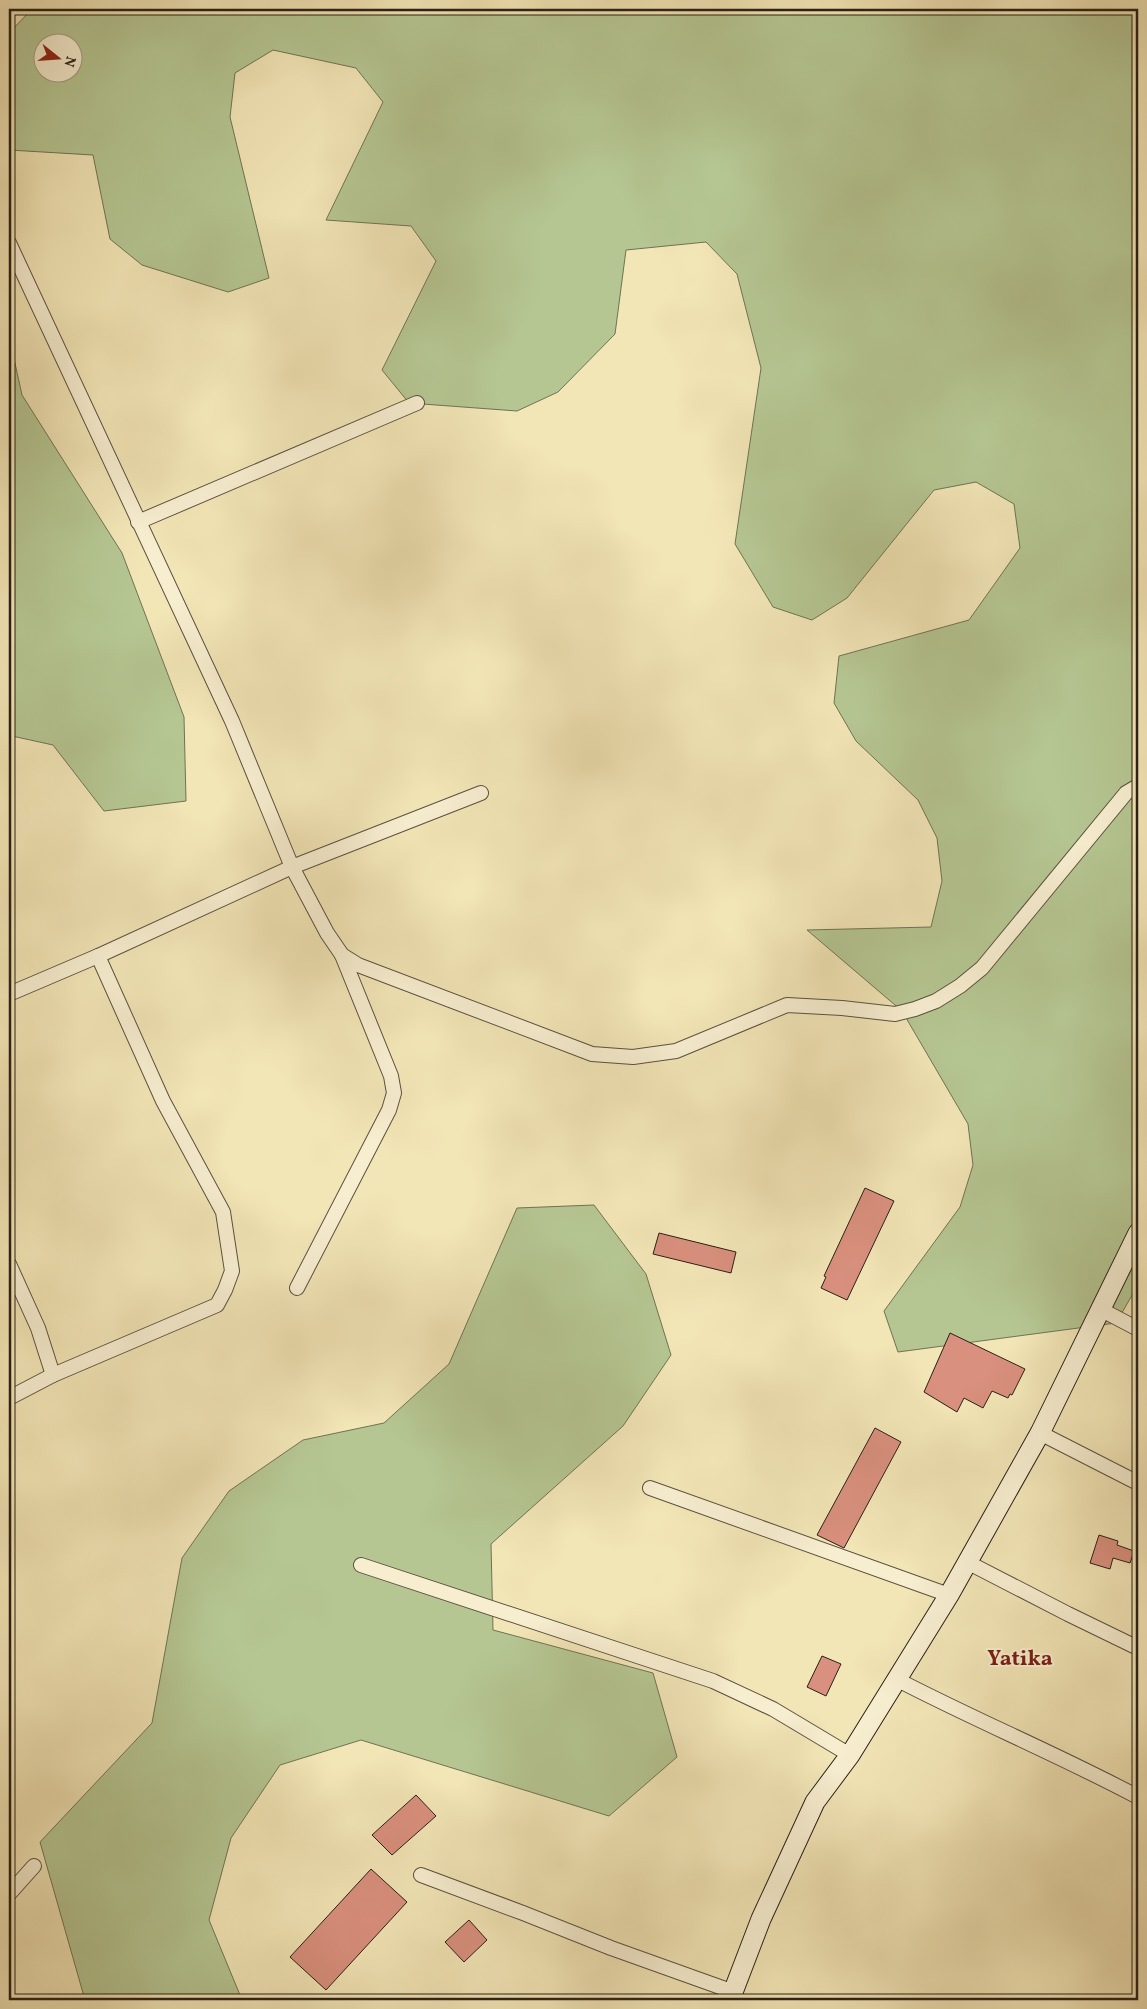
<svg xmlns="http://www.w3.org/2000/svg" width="1147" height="2009" font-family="Vollkorn,serif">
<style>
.green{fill:#b5c692;stroke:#6f7354;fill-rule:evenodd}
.building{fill:#d9907e;stroke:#292017}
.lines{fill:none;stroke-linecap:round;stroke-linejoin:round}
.street-casing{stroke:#5b513f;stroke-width:16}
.secondary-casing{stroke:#292017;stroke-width:21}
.street{stroke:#f7eed0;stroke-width:14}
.secondary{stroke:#f7eed0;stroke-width:19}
.labels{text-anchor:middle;stroke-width:4;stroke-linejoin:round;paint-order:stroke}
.quarter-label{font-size:22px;font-weight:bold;fill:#7a1f14;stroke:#f7eed0}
</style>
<rect width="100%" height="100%" fill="#f2e5b6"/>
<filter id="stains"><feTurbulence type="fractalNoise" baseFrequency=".004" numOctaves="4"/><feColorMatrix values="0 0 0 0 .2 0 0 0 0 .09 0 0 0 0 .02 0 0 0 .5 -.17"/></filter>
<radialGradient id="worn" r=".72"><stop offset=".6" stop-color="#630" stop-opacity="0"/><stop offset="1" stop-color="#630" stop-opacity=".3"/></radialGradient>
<!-- green -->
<g class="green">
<path d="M32 9H1138V1285L1116 1323 898 1352 884 1311 960 1207 973 1165 968 1124 902 1011 807 930 931 927 942 881 937 838 918 800 856 741 834 703 839 656 969 620 1020 548 1014 504 976 482 934 490 847 598 812 620 773 607 735 544 761 368 737 274 706 242 626 250 615 334 558 392 517 411 409 403 382 370 436 261 411 226 326 220 383 102 356 68 273 50 235 73 230 117 269 278 228 292 142 265 110 239 93 155 9 150V33ZM42 42H72V72H42Z"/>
<path d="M9 336 22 395 122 553 184 717 186 801 104 811 53 745 12 736 9 743Z"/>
<path d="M594 1205 646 1274 671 1355 623 1426 491 1544 493 1630 653 1673 677 1757 609 1816 361 1740 280 1765 231 1838 209 1920 242 2000H85L40 1842 152 1723 182 1558 229 1491 303 1440 384 1423 449 1364 517 1208Z"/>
</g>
<!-- building -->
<g class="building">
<path d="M865 1188 894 1201 847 1300 821 1288 826 1277 824 1276Z"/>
<path d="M659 1233 736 1252 731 1273 653 1254Z"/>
<path d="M950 1333 1025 1369 1012 1395 1010 1394 1008 1398 992 1391 983 1408 964 1398 957 1412 924 1392Z"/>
<path d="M875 1428 901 1442 844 1548 817 1535Z"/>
<path d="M1099 1535 1118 1541 1117 1545 1134 1551 1130 1563 1113 1558 1110 1569 1090 1563Z"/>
<path d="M822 1656 841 1664 826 1696 807 1687Z"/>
<path d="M416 1795 436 1816 392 1855 372 1835Z"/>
<path d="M371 1869 407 1902 326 1990 290 1957Z"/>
<path d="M469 1920 487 1940 464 1962 445 1942Z"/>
</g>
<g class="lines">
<defs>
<g id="street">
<path d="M9 243 232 721 292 867 327 933 342 955 358 965 592 1054 633 1057 676 1051 787 1005 842 1008 895 1014 915 1009 936 1001 960 986 982 968 1126 793 1138 786"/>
<path d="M138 522 417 403"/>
<path d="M9 994 98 956 292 867 481 793"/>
<path d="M9 1264 38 1328 53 1375"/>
<path d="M297 1288 389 1110 394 1093 391 1076 342 955"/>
<path d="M1100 1309 1138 1329"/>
<path d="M9 1398 53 1375 217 1305 225 1290 232 1271 223 1212 163 1101 98 956"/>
<path d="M1040 1433 1138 1483"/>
<path d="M650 1488 949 1595"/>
<path d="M967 1562 1068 1614 1138 1648"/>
<path d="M361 1565 713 1681 773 1709 850 1755"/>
<path d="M898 1680C977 1721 1059 1755 1138 1797"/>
<path d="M421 1875 523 1913 611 1948 734 1992"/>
<path d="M9 1894 34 1866"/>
</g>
<path id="secondary" d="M730 2000 761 1919 815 1802 850 1755 949 1595 1040 1433 1138 1233"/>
</defs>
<!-- street casing -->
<use href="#street" class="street-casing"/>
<!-- secondary casing -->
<use href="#secondary" class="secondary-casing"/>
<!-- street -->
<use href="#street" class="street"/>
<!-- secondary -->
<use href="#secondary" class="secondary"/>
</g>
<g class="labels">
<!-- quarter labels -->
<g class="quarter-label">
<text x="1020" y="1665">Yatika</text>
</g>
</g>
<!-- margin -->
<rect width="1147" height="2009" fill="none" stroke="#f2e5b6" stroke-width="30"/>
<rect x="10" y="10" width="1127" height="1989" fill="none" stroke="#292017" stroke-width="2.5"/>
<rect x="15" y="15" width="1117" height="1979" fill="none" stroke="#292017"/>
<!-- north arrow -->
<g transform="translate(58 58) rotate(107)"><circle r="24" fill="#f7eed0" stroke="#a59c86"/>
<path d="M0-4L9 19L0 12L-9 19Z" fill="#8f2418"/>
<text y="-8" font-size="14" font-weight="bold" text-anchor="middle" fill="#292017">N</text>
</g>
<rect width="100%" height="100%" filter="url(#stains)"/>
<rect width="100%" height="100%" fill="url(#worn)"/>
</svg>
